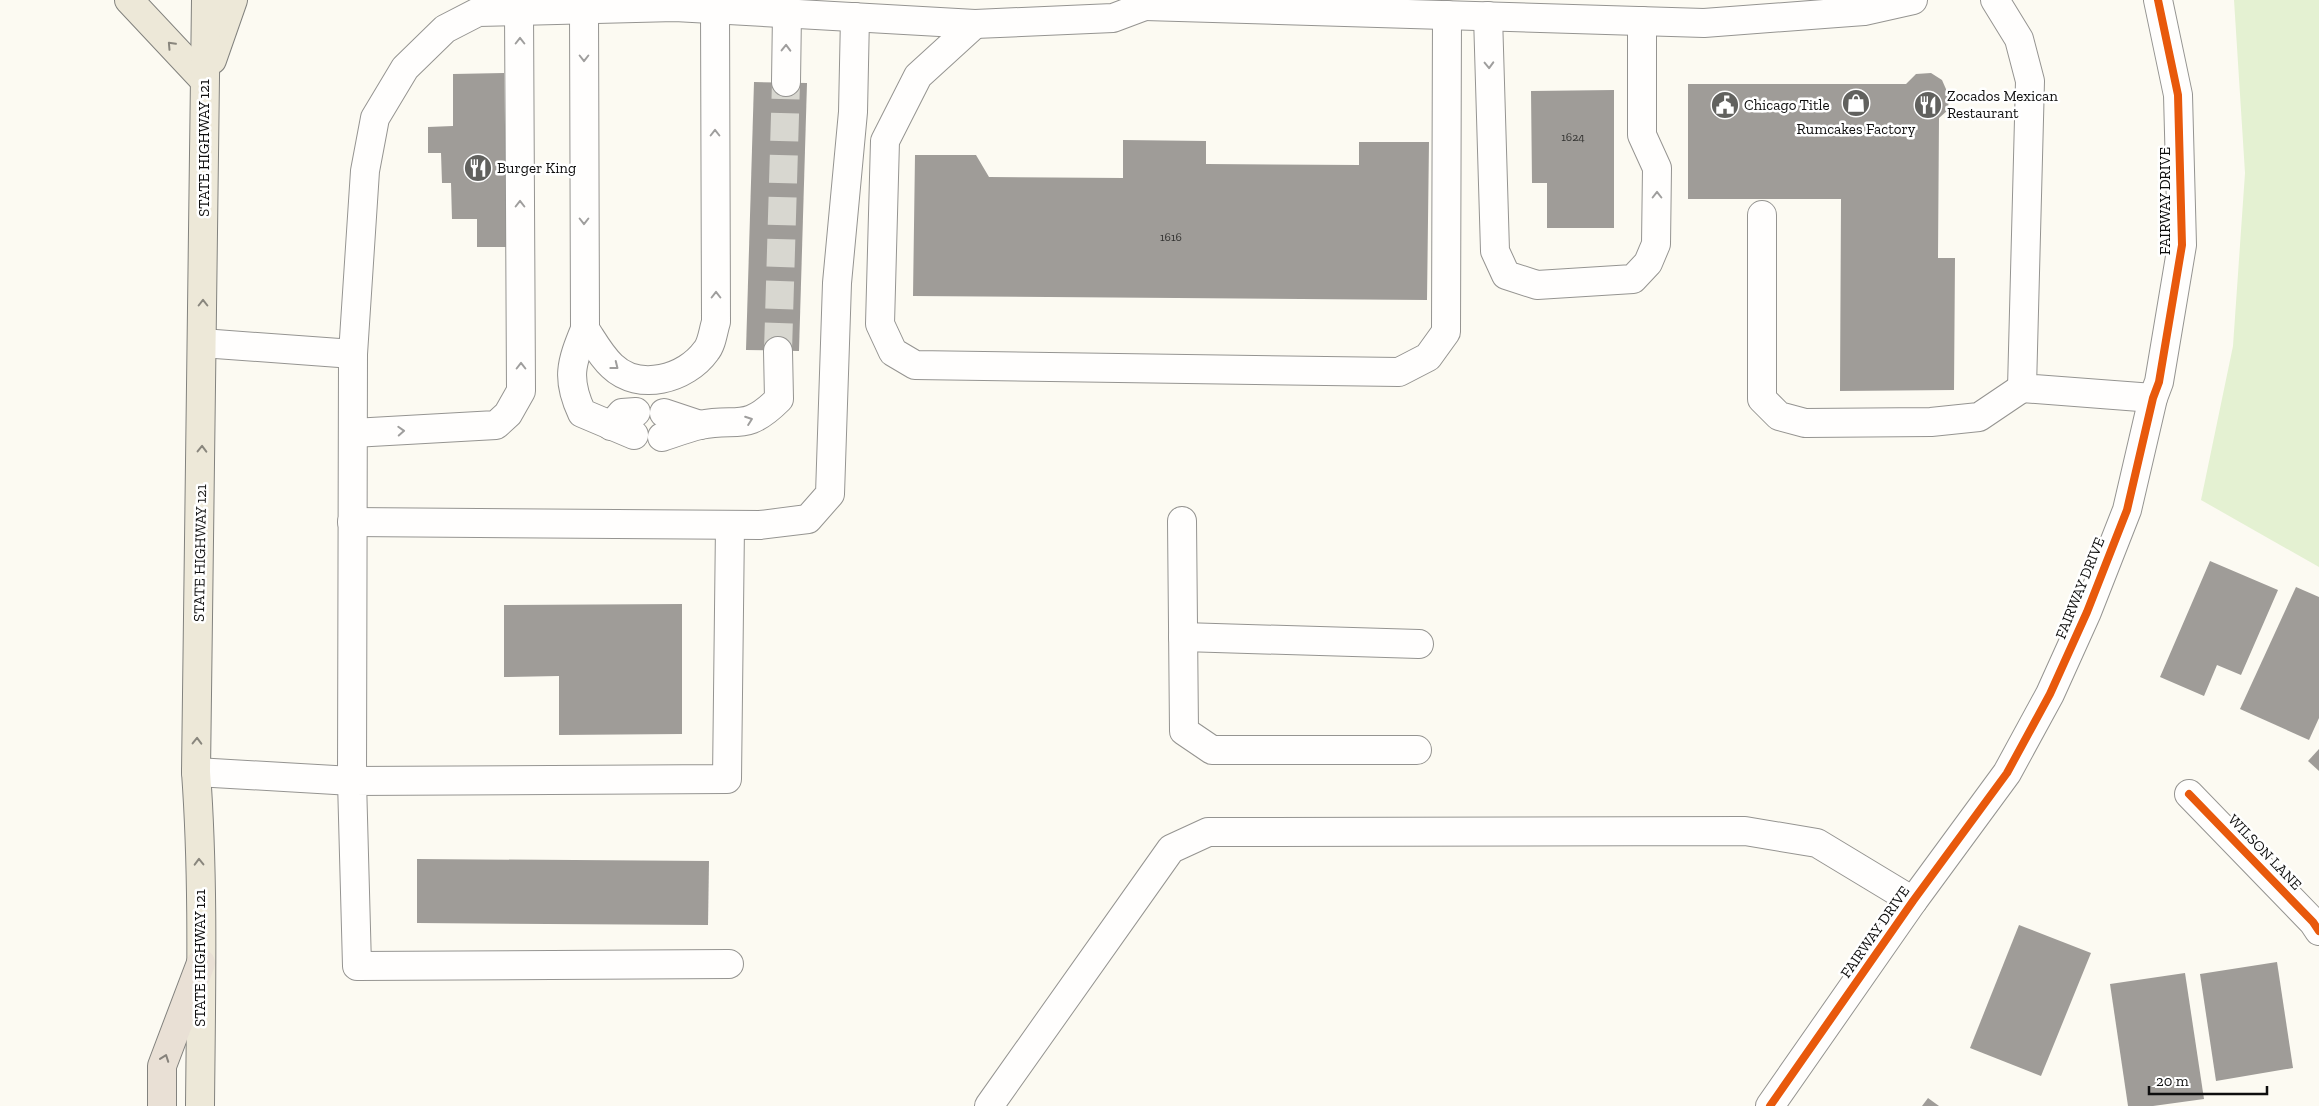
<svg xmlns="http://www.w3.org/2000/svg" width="2319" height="1106" font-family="'Zilla Slab',serif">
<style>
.green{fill:#e4f1d2}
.building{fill:#9f9c98}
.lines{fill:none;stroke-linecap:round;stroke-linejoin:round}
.minor-tunnel{stroke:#d8d7d0;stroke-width:28;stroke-dasharray:28 14;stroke-linecap:butt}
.minor-casing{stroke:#959491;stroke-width:30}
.major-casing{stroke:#82827e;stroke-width:30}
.highway-casing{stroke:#82827e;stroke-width:30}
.minor{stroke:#fffefd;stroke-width:28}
.major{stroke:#ede8d8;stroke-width:28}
.highway{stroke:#e9e0d5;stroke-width:28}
.cycleway-casing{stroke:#fff;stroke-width:11}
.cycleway{stroke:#e8590c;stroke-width:8}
.oneway{stroke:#9f9e9d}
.oneway2{stroke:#89867d}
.oneway3{stroke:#86827b}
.labels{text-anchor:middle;stroke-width:5;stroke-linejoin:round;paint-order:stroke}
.number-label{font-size:12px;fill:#323230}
.poi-label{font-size:15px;fill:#0e0e0e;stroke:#fff;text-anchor:start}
.street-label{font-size:15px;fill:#0e0e0e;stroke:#fff}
</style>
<rect width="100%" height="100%" fill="#fcfaf2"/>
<!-- green -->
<path class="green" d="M2234 0H2319V567L2201 500 2233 346 2245 173Z"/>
<!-- building -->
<g class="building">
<path d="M504 73 505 126H514L516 247H477V219H452L451 183H442L441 153H428V127L453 126V74Z"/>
<path d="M1931 73 1942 80 1949 96 1948 110 1939 118 1938 258H1955L1954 390 1840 391 1841 199H1688V84H1906L1916 74Z"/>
<path d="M754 82 807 83 799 351 746 350Z"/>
<path d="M1614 90V228H1547V183H1532L1531 91Z"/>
<path d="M1123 140 1206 141V164L1359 165V142H1429L1427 300 913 296 915 155H976L989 177 1123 178Z"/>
<path d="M2210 561 2278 590 2241 675 2217 665 2204 696 2160 677Z"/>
<path d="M2296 587 2319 597V718L2309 740 2240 709Z"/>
<path d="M682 604V734L559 735V676L504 677V605Z"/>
<path d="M2319 749V771L2308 761Z"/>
<path d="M417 859 709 861 708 925 417 923Z"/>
<path d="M2019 925 2091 953 2041 1076 1970 1048Z"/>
<path d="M2277 962 2293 1068 2216 1081 2200 974Z"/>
<path d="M2185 973 2204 1099 2153 1106H2128L2110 984Z"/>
<path d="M1928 1098 1939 1106H1922Z"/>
</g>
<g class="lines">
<!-- minor-tunnel -->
<path class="minor-tunnel" d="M778 351 786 82"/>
<defs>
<g id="minor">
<path d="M1144 0 1145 6 1704 23 1864 11 1913 0"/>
<path d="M1995 0 2019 39 2030 81 2022 388 2153 398"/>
<path d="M584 10 585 329C571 363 566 379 582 413L634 435"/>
<path d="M1488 16 1495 251 1506 275 1537 285 1633 279 1648 263 1656 244 1657 168 1642 135V21"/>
<path d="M975 24 918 76 885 141 880 324 893 352 915 365 1399 372 1428 357 1446 332 1447 15"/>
<path d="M786 82 787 13"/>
<path d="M1762 215V399L1779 416 1805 423 1931 422 1979 417 2022 388"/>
<path d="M585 329C593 341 601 356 612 366 639 392 686 379 706 351 712 344 713 331 716 322L715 9"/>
<path d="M202 343 353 354 365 171 375 118 405 68 445 29 478 12 675 7 975 24 1113 18 1145 6"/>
<path d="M664 413 700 425"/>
<path d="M611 426 622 413 636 412"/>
<path d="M353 433 496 425 508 414 521 391 519 11"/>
<path d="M662 437C674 433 687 428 700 425 738 417 745 433 779 399L778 351"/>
<path d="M1182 521 1184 731 1212 750H1417"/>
<path d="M352 522 760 525 808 519 830 494 837 283 853 112 855 17"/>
<path d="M1183 637 1419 644"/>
<path d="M196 772 352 781 353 354"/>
<path d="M2189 794 2313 922 2319 931"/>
<path d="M729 964 357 966 352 781 727 779 730 525"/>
<path d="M989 1106 1171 849 1208 832 1745 831 1817 843 1913 901"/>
<path d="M1770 1106 1913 901 2007 773 2050 694 2087 612 2127 510 2153 398 2159 382 2182 245 2178 95 2158 0"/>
</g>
<g id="major">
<path d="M129 0 204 80"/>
<path d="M212 60 233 0"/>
<path d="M200 1106C201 995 204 883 196 772L206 0"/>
</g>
<path id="highway" d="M162 1106V1066L201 963"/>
</defs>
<!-- minor casing -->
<use href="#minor" class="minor-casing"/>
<!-- major casing -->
<use href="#major" class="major-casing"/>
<!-- highway casing -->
<use href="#highway" class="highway-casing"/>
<!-- minor -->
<use href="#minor" class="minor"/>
<!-- major -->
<use href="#major" class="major"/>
<!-- highway -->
<use href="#highway" class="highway"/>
<defs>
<g id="cycleway">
<path d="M2189 794 2313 922 2319 931"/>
<path d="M1770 1106 1913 901 2007 773 2050 694 2087 612 2127 510 2153 398 2159 382 2182 245 2178 95 2158 0"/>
</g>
</defs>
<!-- cycleway casing -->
<use href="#cycleway" class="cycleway-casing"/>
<!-- cycleway -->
<use href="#cycleway" class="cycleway"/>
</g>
<!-- one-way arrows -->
<defs><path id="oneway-chevron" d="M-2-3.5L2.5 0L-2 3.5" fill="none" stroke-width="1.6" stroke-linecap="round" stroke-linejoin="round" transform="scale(1.25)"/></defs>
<g class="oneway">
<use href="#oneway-chevron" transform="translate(520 41) rotate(-90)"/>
<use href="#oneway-chevron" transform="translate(786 48) rotate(-89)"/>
<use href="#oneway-chevron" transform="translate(584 58) rotate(90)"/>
<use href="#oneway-chevron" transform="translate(1489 65) rotate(88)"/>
<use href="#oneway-chevron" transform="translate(715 133) rotate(-90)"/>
<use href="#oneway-chevron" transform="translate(1657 195) rotate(-90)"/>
<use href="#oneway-chevron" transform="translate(520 204) rotate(-90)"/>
<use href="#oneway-chevron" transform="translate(584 221) rotate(90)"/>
<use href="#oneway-chevron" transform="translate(716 295) rotate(-90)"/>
<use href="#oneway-chevron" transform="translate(521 366) rotate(-90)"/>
<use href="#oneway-chevron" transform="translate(615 366) rotate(38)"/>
<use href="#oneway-chevron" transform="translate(749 420) rotate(-20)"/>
<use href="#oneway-chevron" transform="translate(401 431) rotate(-3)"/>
</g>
<g class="oneway2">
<use href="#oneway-chevron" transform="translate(171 45) rotate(-133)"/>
<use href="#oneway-chevron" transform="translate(203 303) rotate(-90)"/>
<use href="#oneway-chevron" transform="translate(202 449) rotate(-89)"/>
<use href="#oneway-chevron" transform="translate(197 741) rotate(-89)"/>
<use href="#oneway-chevron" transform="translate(199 862) rotate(-91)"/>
</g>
<use class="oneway3" href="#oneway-chevron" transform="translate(165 1058) rotate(-70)"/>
<!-- icons -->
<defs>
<symbol id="shop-disc" viewBox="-11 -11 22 22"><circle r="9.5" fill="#61615e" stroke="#fff"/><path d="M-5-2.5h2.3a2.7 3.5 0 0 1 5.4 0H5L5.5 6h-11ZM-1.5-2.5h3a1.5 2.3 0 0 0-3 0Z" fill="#fff"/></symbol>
<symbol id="civic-disc" viewBox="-11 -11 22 22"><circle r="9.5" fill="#61615e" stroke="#fff"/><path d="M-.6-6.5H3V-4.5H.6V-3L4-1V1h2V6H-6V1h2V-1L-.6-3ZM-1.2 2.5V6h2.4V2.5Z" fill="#fff"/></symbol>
<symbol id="restaurant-disc" viewBox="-11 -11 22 22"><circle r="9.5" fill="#61615e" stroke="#fff"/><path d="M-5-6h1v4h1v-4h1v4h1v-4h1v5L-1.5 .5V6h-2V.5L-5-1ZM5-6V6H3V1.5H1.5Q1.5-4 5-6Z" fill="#fff"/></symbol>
</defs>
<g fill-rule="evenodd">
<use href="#shop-disc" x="1840" y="87" width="32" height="32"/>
<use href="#civic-disc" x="1709" y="89" width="32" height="32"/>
<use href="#restaurant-disc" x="1912" y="89" width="32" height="32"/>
<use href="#restaurant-disc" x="462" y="152" width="32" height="32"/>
</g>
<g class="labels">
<!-- number labels -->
<g class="number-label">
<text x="1573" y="141">1624</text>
<text x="1171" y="241">1616</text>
</g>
<!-- poi labels -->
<g class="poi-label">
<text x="1947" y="101">Zocados Mexican<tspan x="1947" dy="17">Restaurant</tspan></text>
<text x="1744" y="110">Chicago Title</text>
<text x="1856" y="134" text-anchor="middle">Rumcakes Factory</text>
<text x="497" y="173">Burger King</text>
</g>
<!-- street labels -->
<g class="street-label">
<text transform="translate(204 148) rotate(-90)" y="5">STATE HIGHWAY 121</text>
<text transform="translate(2165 201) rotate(-90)" y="5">FAIRWAY DRIVE</text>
<text transform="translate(200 553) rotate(-89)" y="5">STATE HIGHWAY 121</text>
<text transform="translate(2080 588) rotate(-68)" y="5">FAIRWAY DRIVE</text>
<text transform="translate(2265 852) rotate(46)" y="5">WILSON LANE</text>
<text transform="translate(1875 932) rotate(-55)" y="5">FAIRWAY DRIVE</text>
<text transform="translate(200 958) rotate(-90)" y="5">STATE HIGHWAY 121</text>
</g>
</g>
<!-- scale -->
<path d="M2149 1086v8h118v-8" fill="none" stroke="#0e0e0e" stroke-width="2.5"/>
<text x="2156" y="1086" font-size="15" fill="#0e0e0e" stroke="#ffffff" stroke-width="4" paint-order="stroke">20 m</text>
</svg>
